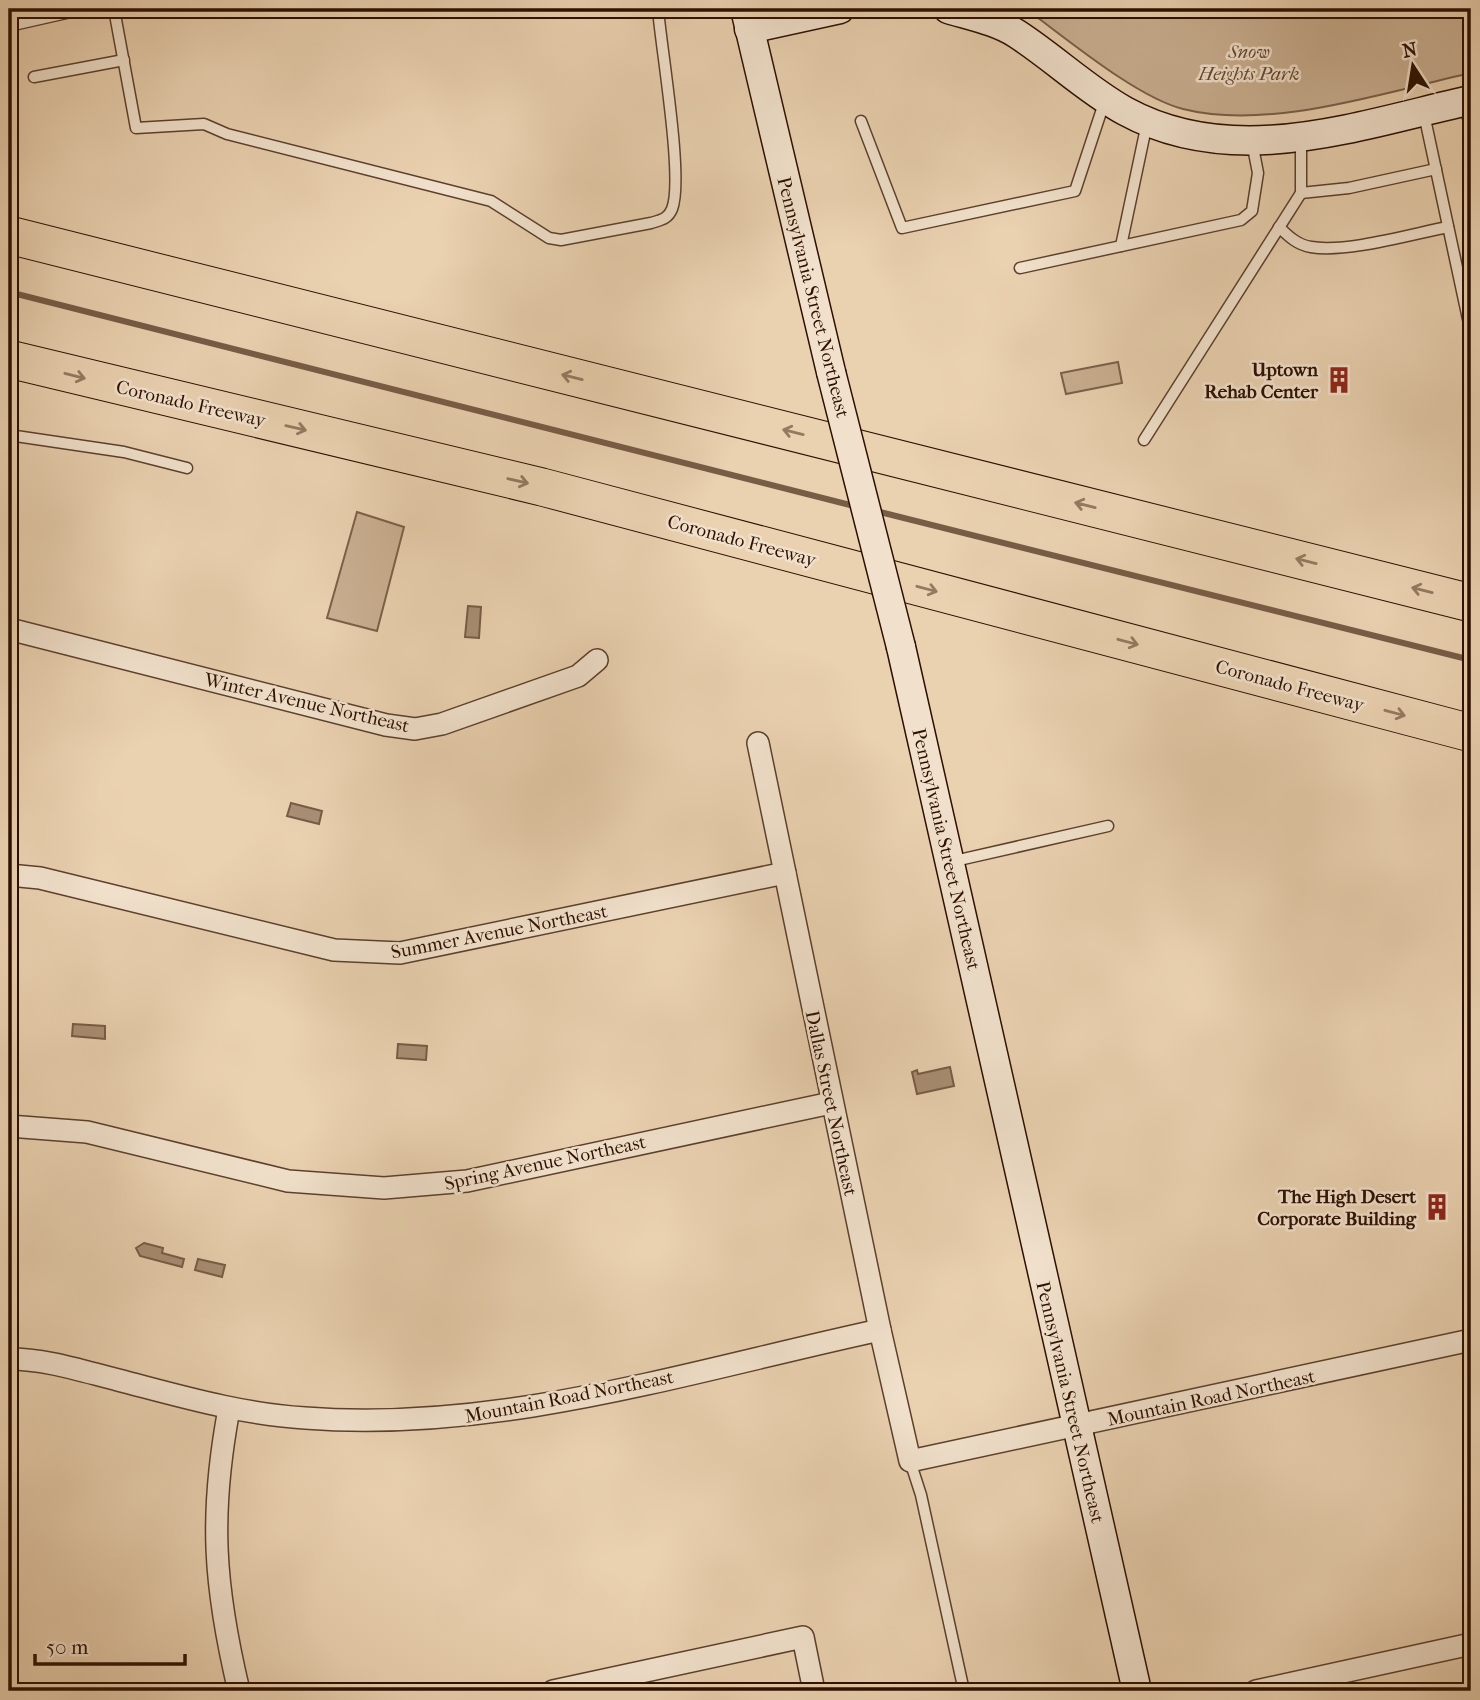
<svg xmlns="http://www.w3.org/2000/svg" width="1480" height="1700" font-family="'IM FELL French Canon',serif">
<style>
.green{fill:#cab092;stroke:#7b6049;stroke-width:2}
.water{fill:#a98f74;stroke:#775c46;stroke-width:2}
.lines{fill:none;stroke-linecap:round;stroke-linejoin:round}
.stream{stroke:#775c46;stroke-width:6}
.lane-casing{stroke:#5c402c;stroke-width:13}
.street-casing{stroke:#5c402c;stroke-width:24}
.secondary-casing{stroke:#2c0f00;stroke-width:31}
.highway-casing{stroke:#2c0f00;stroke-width:39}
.lane{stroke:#f1e1cc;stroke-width:10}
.street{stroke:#f1e1cc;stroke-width:21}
.secondary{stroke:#f1e1cc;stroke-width:28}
.highway{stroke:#ead1b0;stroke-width:37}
.secondary-bridge-casing{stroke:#2c0f00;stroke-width:31;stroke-linecap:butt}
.secondary-bridge{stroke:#f1e1cc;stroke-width:28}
.oneway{stroke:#947a61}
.labels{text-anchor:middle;stroke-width:5;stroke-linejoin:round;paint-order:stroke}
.park-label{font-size:19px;font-style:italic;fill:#634733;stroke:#f1e1cc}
.street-label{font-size:19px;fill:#2c0f00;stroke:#f1e1cc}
.poi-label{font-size:19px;font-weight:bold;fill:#2c0f00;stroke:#f1e1cc;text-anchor:end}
</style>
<rect width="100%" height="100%" fill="#ead1b0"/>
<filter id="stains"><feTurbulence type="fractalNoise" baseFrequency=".00286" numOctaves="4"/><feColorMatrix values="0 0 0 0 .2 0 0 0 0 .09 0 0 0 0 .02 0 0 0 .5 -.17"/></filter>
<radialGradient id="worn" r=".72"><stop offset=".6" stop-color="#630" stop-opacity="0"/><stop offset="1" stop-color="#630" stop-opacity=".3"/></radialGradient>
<!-- green -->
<g class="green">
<path d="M1026 9H1471V73C1384 92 1270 131 1183 109 1136 97 1066 38 1026 9Z"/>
<path d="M1118 362 1122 383 1066 394 1061 373Z"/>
<path d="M357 512 404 527 377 631 327 618Z"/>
</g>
<!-- water -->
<g class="water">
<path d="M468 606 481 607 479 638 465 637Z"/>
<path d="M291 803 322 811 319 824 287 816Z"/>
<path d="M73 1024 105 1026V1039L72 1036Z"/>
<path d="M398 1044 427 1046 426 1060 397 1058Z"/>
<path d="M950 1067 954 1086 917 1094 912 1072 917 1070 918 1074Z"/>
<path d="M144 1243 163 1248 162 1253 184 1259 182 1267 140 1256 136 1248Z"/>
<path d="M198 1259 225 1265 222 1277 195 1270Z"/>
</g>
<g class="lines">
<!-- stream -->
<g class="stream">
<path d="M9 292 858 507"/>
<path d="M876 511 1471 660"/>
</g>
<defs>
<g id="lane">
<path d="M114 9 136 128 204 124 227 134 491 201 549 238 561 240 651 223C661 220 668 219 672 209 684 179 661 48 658 9"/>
<path d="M9 26 84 9"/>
<path d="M34 77 124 60"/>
<path d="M1465 102 1471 133"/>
<path d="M1424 114 1471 333"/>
<path d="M861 121 902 228 1075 191 1105 100"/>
<path d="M1301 193 1349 188 1436 169"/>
<path d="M1279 227C1289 237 1298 245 1311 247 1347 253 1412 234 1448 227"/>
<path d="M1121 246 1147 123"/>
<path d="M1020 268 1241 220 1252 211 1258 173 1252 142"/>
<path d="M9 435 124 452 187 468"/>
<path d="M1144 440 1301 193V138"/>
<path d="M950 862 1108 826"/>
<path d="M910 1461 921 1495 964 1691"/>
</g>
<g id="street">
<path d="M9 629 386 725 415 729 442 724 578 676 597 660"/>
<path d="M758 743 880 1330 910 1461 1471 1340"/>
<path d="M9 875 40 878 334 950 400 953 785 873"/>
<path d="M9 1126 87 1132 288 1181 384 1188 467 1181 831 1103"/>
<path d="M9 1359C46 1359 82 1371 118 1380 180 1396 240 1414 305 1418 500 1433 690 1371 880 1330"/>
<path d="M229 1409C209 1516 214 1586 239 1691"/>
<path d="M553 1691 803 1637 814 1691"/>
<path d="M1256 1691 1471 1644"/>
</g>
<g id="secondary">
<path d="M745 9 831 372"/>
<path d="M948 9C971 16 997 21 1017 34 1054 58 1087 90 1125 111 1235 171 1359 125 1471 100"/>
<path d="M749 29 840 9"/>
<path d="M901 647 1137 1691"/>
</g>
<g id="highway">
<path d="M9 235 1471 603"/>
<path d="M9 359 542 487 1471 733"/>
</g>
</defs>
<!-- lane casing -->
<use href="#lane" class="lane-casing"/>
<!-- street casing -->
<use href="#street" class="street-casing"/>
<!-- secondary casing -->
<use href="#secondary" class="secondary-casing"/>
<!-- highway casing -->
<use href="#highway" class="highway-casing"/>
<!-- lane -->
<use href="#lane" class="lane"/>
<!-- street -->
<use href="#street" class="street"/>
<!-- secondary -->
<use href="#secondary" class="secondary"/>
<!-- highway -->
<use href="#highway" class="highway"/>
<defs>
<path id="secondary-bridge" d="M831 372 901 647"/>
</defs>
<!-- secondary-bridge casing -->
<use href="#secondary-bridge" class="secondary-bridge-casing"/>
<!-- secondary-bridge -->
<use href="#secondary-bridge" class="secondary-bridge"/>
</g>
<!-- one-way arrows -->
<defs><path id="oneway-shaft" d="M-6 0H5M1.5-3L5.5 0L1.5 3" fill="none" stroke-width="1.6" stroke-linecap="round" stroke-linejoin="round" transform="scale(1.75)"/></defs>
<g class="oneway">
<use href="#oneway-shaft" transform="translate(75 376) rotate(14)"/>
<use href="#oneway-shaft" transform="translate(572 377) rotate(-166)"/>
<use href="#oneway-shaft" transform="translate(296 428) rotate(13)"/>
<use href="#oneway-shaft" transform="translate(793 432) rotate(-166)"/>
<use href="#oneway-shaft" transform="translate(518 481) rotate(13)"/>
<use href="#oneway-shaft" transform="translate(1085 505) rotate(-166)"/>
<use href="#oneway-shaft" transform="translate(1306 561) rotate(-166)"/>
<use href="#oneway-shaft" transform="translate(927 589) rotate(15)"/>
<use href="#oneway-shaft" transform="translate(1422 590) rotate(-166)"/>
<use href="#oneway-shaft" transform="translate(1128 642) rotate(15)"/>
<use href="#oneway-shaft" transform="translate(1395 713) rotate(15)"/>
</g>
<!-- icons -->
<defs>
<symbol id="building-bare" viewBox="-9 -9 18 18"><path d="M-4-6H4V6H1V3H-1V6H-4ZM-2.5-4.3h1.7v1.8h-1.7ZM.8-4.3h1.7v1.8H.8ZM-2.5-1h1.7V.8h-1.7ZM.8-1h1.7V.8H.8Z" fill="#8f2418" stroke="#f1e1cc" stroke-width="2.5" paint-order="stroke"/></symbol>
</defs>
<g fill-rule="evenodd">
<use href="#building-bare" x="1320" y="361" width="38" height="38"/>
<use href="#building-bare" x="1418" y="1188" width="38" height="38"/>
</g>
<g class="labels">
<!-- park labels -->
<g class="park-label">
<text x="1249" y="58">Snow<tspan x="1249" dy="22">Heights Park</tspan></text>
</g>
<!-- street labels -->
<g class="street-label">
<text transform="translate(814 297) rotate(76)" y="7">Pennsylvania Street Northeast</text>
<text transform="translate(191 403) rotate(13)" y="7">Coronado Freeway</text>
<text transform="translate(742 540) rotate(15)" y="7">Coronado Freeway</text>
<text transform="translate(1290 685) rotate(15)" y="7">Coronado Freeway</text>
<text transform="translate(307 702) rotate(13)" y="7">Winter Avenue Northeast</text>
<text transform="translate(947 849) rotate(77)" y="7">Pennsylvania Street Northeast</text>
<text transform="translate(499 931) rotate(-11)" y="7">Summer Avenue Northeast</text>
<text transform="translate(832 1103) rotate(78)" y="7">Dallas Street Northeast</text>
<text transform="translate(545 1162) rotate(-12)" y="7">Spring Avenue Northeast</text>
<text transform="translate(569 1396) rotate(-11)" y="7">Mountain Road Northeast</text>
<text transform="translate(1211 1397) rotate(-12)" y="7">Mountain Road Northeast</text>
<text transform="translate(1071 1402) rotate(77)" y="7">Pennsylvania Street Northeast</text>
</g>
<!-- poi labels -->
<g class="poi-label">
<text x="1318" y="376">Uptown<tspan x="1318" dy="22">Rehab Center</tspan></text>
<text x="1416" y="1203">The High Desert<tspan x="1416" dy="22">Corporate Building</tspan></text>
</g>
</g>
<!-- margin -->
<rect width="1480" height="1700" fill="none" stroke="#ead1b0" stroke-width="35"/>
<rect x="10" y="10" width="1459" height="1679" fill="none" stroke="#2c0f00" stroke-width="3.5"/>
<rect x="18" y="18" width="1445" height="1665" fill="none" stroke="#2c0f00" stroke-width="2"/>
<!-- north arrow -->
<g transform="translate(1413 66) rotate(348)" stroke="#f1e1cc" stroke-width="5" paint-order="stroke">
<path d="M0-5L12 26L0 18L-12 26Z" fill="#2c0f00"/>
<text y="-10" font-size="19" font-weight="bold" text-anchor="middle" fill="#2c0f00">N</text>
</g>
<!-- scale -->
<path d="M35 1654v10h150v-10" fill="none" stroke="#2c0f00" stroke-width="3.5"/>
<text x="46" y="1654" font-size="21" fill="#2c0f00" stroke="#f1e1cc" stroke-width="5" paint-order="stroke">50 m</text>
<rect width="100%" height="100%" filter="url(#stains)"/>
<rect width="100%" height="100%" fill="url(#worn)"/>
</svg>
